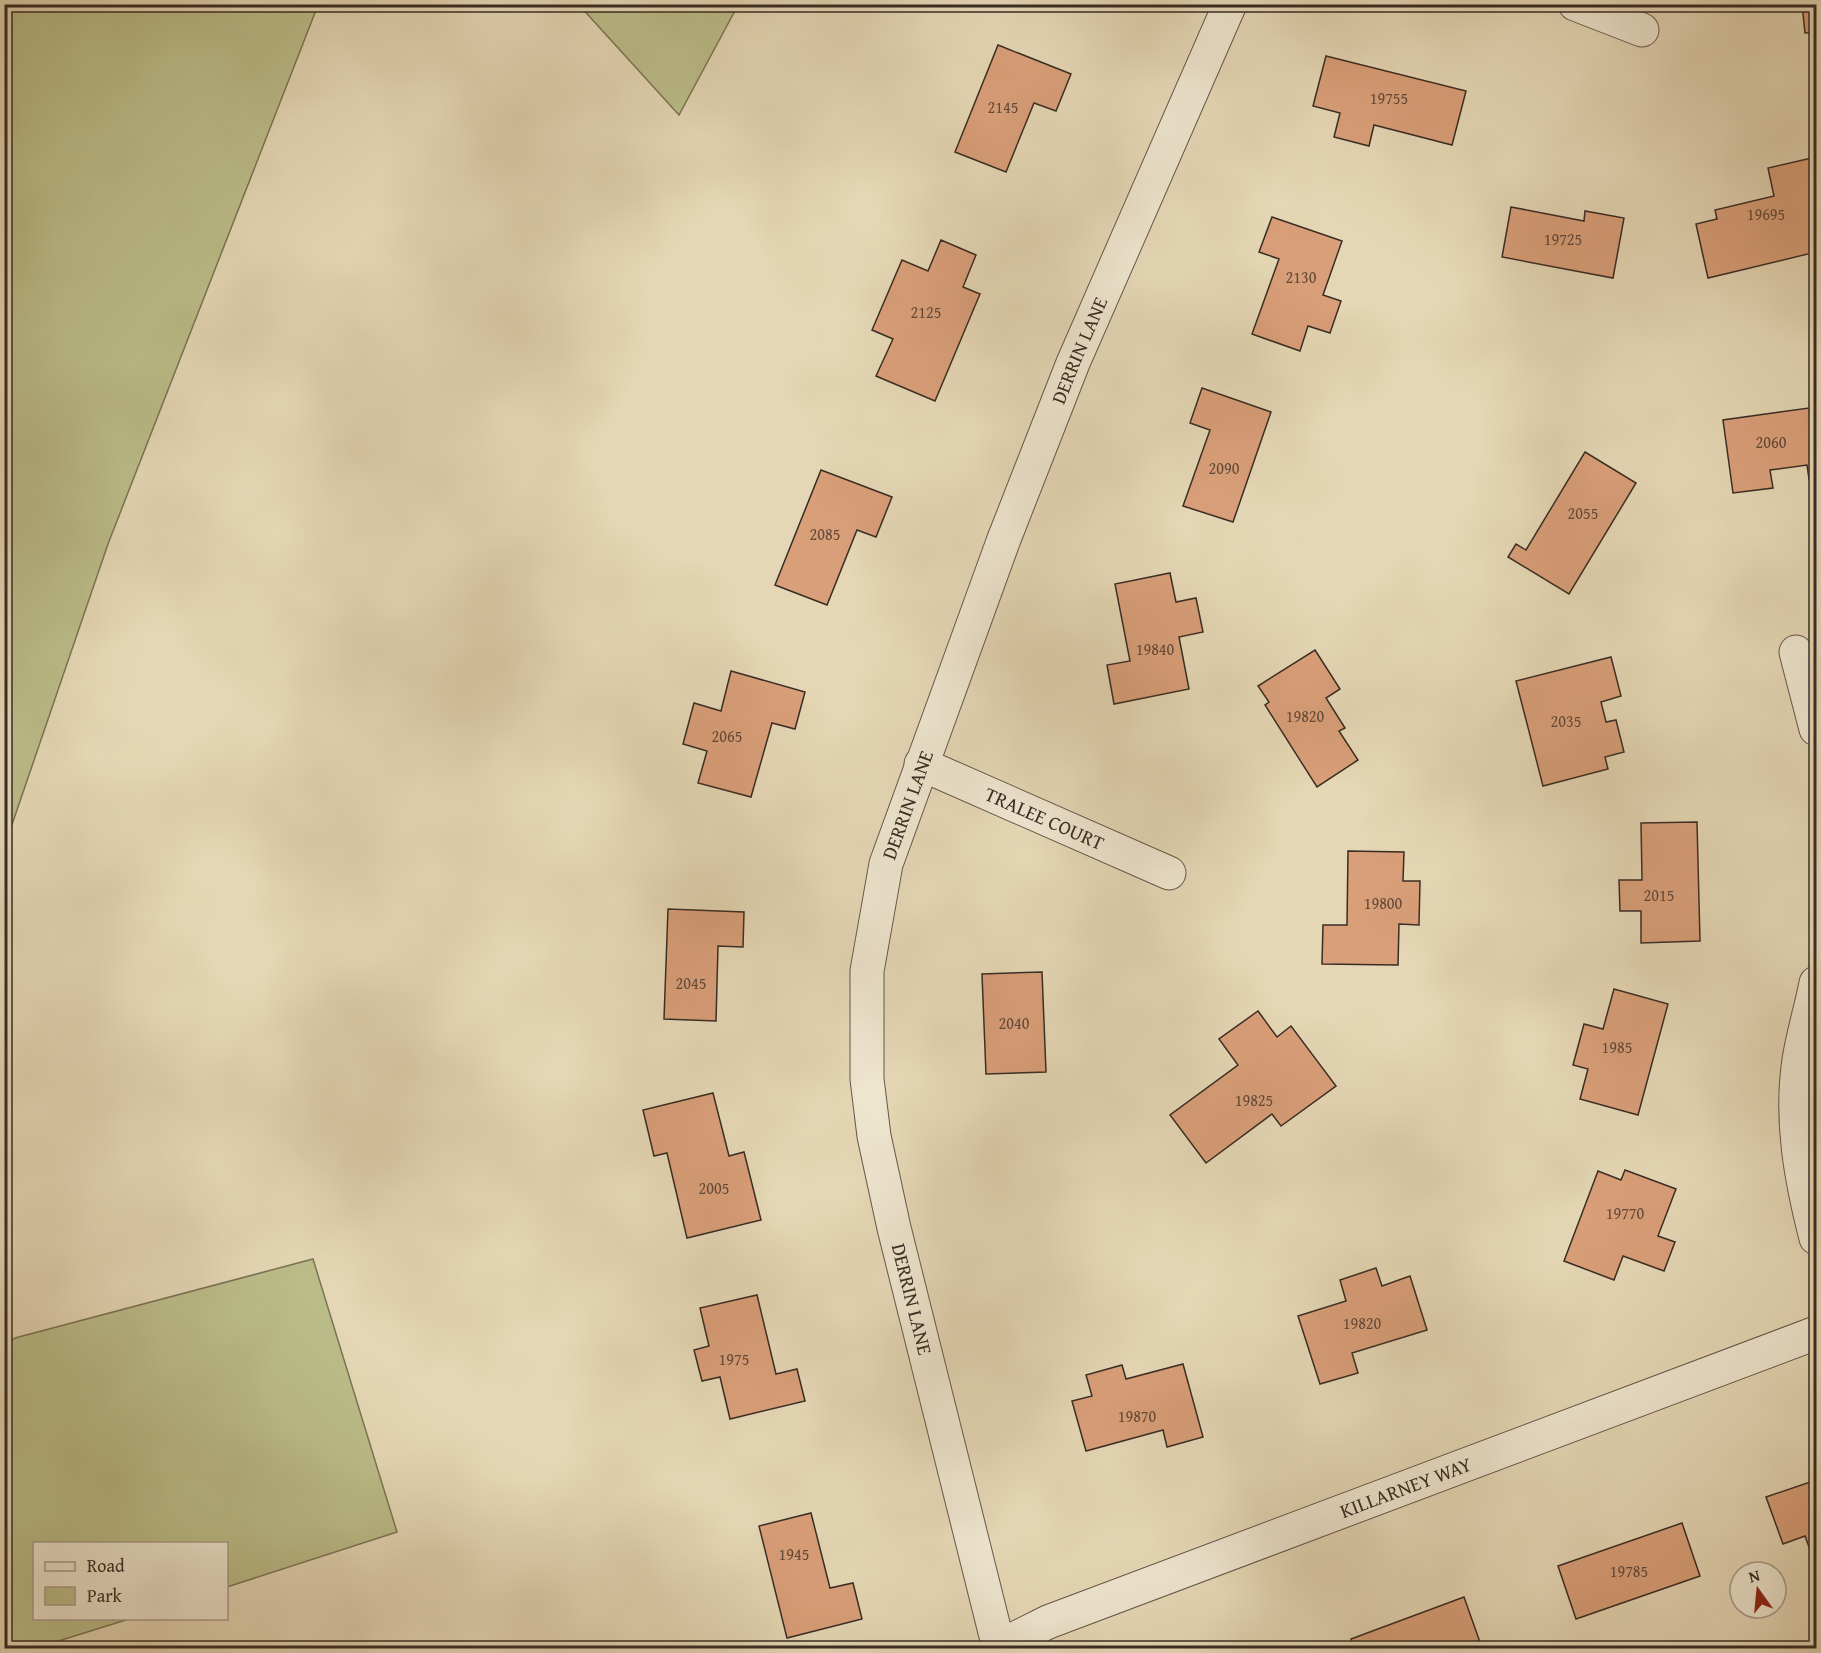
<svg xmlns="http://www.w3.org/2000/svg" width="1821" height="1653" font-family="'Gentium Book Plus',serif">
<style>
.green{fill:#bbbd89;stroke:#7a7457;stroke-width:1.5}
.building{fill:#d99f79;stroke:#392c25;stroke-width:1.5}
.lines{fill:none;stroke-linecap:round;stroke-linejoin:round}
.minor-casing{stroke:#645749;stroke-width:35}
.minor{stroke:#eee5cf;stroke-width:33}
.labels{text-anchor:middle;stroke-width:4.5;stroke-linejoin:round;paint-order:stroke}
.number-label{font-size:16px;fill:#61493a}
.street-label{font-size:20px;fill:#392c25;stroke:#eee5cf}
</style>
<rect width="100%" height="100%" fill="#e5d7b5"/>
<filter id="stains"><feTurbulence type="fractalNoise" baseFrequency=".00333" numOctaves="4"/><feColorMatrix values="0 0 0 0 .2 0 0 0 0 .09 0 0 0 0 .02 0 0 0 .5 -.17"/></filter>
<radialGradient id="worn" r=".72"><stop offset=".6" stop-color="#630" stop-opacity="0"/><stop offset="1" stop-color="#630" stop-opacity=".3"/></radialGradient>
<!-- green -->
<g class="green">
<path d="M5 4 318 5 108 544 5 845Z"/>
<path d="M579 5H738L679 115Z"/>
<path d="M313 1259 397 1532 227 1587 226 1544H34V1618L129 1619 36 1648H5V1317L7 1344 15 1338Z"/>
</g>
<!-- building -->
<g class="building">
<path d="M1802 4H1816V45L1815 32 1805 33Z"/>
<path d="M998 45 1071 74 1056 111 1034 103 1006 172 955 152Z"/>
<path d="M1326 56 1466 91 1452 145 1374 125 1369 146 1334 137 1340 113 1313 106Z"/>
<path d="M1816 157V252L1708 278 1696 224 1717 219 1715 210 1774 196 1768 168Z"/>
<path d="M1511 207 1584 221 1585 211 1624 218 1613 278 1502 257Z"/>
<path d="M1272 217 1342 241 1323 295 1341 301 1330 333 1308 326 1300 351 1252 334 1279 259 1259 252Z"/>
<path d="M941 240 976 255 963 287 980 294 935 401 876 376 893 339 872 330 902 260 928 271Z"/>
<path d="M1202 388 1271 412 1233 522 1183 506 1210 430 1190 423Z"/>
<path d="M1816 407V478L1809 479 1807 465 1770 470 1773 488 1733 493 1723 420Z"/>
<path d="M1585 452 1636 483 1569 594 1508 557 1516 544 1526 550Z"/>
<path d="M821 470 892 497 876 537 857 530 827 605 775 585Z"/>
<path d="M1170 573 1176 602 1196 598 1203 632 1179 637 1189 689 1114 704 1107 665 1130 661 1115 584Z"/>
<path d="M1315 650 1340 689 1326 698 1345 728 1339 731 1358 760 1317 787 1265 705 1269 702 1258 686Z"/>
<path d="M1611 657 1621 696 1601 702 1606 722 1616 720 1624 752 1605 757 1608 769 1543 786 1516 681Z"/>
<path d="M731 671 805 692 795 729 772 723 751 797 698 783 707 751 683 744 694 703 721 711Z"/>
<path d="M1697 822 1700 941 1641 943V911H1620L1619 880H1642L1641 823Z"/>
<path d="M1348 851 1404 852 1403 881H1420L1419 925 1399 924 1398 965 1322 964 1323 925H1347Z"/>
<path d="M668 909 744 912 743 947 718 946 716 1021 664 1019Z"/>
<path d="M1042 972 1046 1072 986 1074 982 974Z"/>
<path d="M1614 989 1668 1004 1638 1115 1580 1099 1588 1069 1573 1065 1584 1024 1603 1029Z"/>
<path d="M1258 1011 1277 1037 1291 1026 1336 1086 1281 1126 1272 1114 1206 1163 1170 1115 1238 1065 1219 1039Z"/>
<path d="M713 1093 729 1156 744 1152 761 1220 687 1238 667 1153 654 1156 643 1110Z"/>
<path d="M1625 1170 1676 1189 1658 1236 1675 1242 1664 1271 1623 1256 1614 1280 1564 1261 1598 1171 1621 1180Z"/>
<path d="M1376 1268 1382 1286 1410 1276 1427 1330 1352 1353 1358 1373 1320 1384 1298 1316 1346 1301 1340 1280Z"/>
<path d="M757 1295 776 1374 797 1369 805 1401 730 1419 720 1377 702 1381 694 1350 709 1346 700 1308Z"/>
<path d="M1183 1364 1203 1437 1167 1447 1163 1430 1086 1451 1072 1401 1092 1396 1086 1375 1122 1365 1126 1379Z"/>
<path d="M1816 1480V1557L1813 1558 1805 1536 1783 1544 1766 1497Z"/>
<path d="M811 1513 830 1588 853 1583 862 1619 787 1638 759 1526Z"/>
<path d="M1682 1523 1700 1576 1576 1619 1558 1566Z"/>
<path d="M1464 1597 1482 1648H1355L1351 1639Z"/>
</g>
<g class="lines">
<defs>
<g id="minor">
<path d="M1575 4 1642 30"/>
<path d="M1796 652 1816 729"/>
<path id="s1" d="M921 764 1169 873"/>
<path d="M1816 983C1811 1009 1803 1034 1799 1060 1790 1120 1801 1180 1816 1238"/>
<path id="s2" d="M998 1647 1048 1622 1816 1333"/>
<path id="s3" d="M999 1648 894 1228 874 1136 867 1079V971L886 864 1004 539 1073 363 1230 4"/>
</g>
</defs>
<!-- minor casing -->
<use href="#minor" class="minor-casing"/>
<!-- minor -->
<use href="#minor" class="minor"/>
</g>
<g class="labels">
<!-- number labels -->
<g class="number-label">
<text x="1389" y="104">19755</text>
<text x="1003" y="113">2145</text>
<text x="1766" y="220">19695</text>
<text x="1563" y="245">19725</text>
<text x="1301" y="283">2130</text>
<text x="926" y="318">2125</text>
<text x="1771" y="448">2060</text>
<text x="1224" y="474">2090</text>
<text x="1583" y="519">2055</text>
<text x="825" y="540">2085</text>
<text x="1155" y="655">19840</text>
<text x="1305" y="722">19820</text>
<text x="1566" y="727">2035</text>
<text x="727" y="742">2065</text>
<text x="1659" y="901">2015</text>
<text x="1383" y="909">19800</text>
<text x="691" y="989">2045</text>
<text x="1014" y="1029">2040</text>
<text x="1617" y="1053">1985</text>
<text x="1254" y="1106">19825</text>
<text x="714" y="1194">2005</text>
<text x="1625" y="1219">19770</text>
<text x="1362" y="1329">19820</text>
<text x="734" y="1365">1975</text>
<text x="1137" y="1422">19870</text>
<text x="794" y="1560">1945</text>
<text x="1629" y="1577">19785</text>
</g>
<!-- street labels -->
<g class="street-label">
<text dy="7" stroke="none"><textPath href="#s3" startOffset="1350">DERRIN LANE</textPath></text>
<text dy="7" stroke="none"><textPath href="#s3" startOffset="864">DERRIN LANE</textPath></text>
<text dy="7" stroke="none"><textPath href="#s1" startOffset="135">TRALEE COURT</textPath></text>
<text transform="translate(912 1299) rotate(76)" y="7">DERRIN LANE</text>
<text dy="7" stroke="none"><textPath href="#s2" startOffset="438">KILLARNEY WAY</textPath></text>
</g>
</g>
<!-- margin -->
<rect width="1821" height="1653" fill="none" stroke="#e5d7b5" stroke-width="24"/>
<rect x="6" y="6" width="1809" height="1641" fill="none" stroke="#392c25" stroke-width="3"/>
<rect x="12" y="12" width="1797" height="1629" fill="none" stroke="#392c25" stroke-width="1.5"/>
<!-- legend -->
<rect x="33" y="1542" width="195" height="78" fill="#eee5cf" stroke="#a69b8b" stroke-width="1.5"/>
<rect x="45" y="1562" width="30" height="9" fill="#eee5cf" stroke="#a69b8b" stroke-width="1.5"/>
<text x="87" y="1572" font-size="18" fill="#392c25">Road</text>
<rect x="45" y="1587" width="30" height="18" fill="#bbbd89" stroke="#a69b8b" stroke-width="1.5"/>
<text x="87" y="1602" font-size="18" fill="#392c25">Park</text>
<!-- north arrow -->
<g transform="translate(1758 1590) rotate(345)"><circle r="28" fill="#eee5cf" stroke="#a69b8b" stroke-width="1.5"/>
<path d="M0-4.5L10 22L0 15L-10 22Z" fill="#8f2418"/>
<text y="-9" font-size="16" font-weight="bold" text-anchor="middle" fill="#392c25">N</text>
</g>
<rect width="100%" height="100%" filter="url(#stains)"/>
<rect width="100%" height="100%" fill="url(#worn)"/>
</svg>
